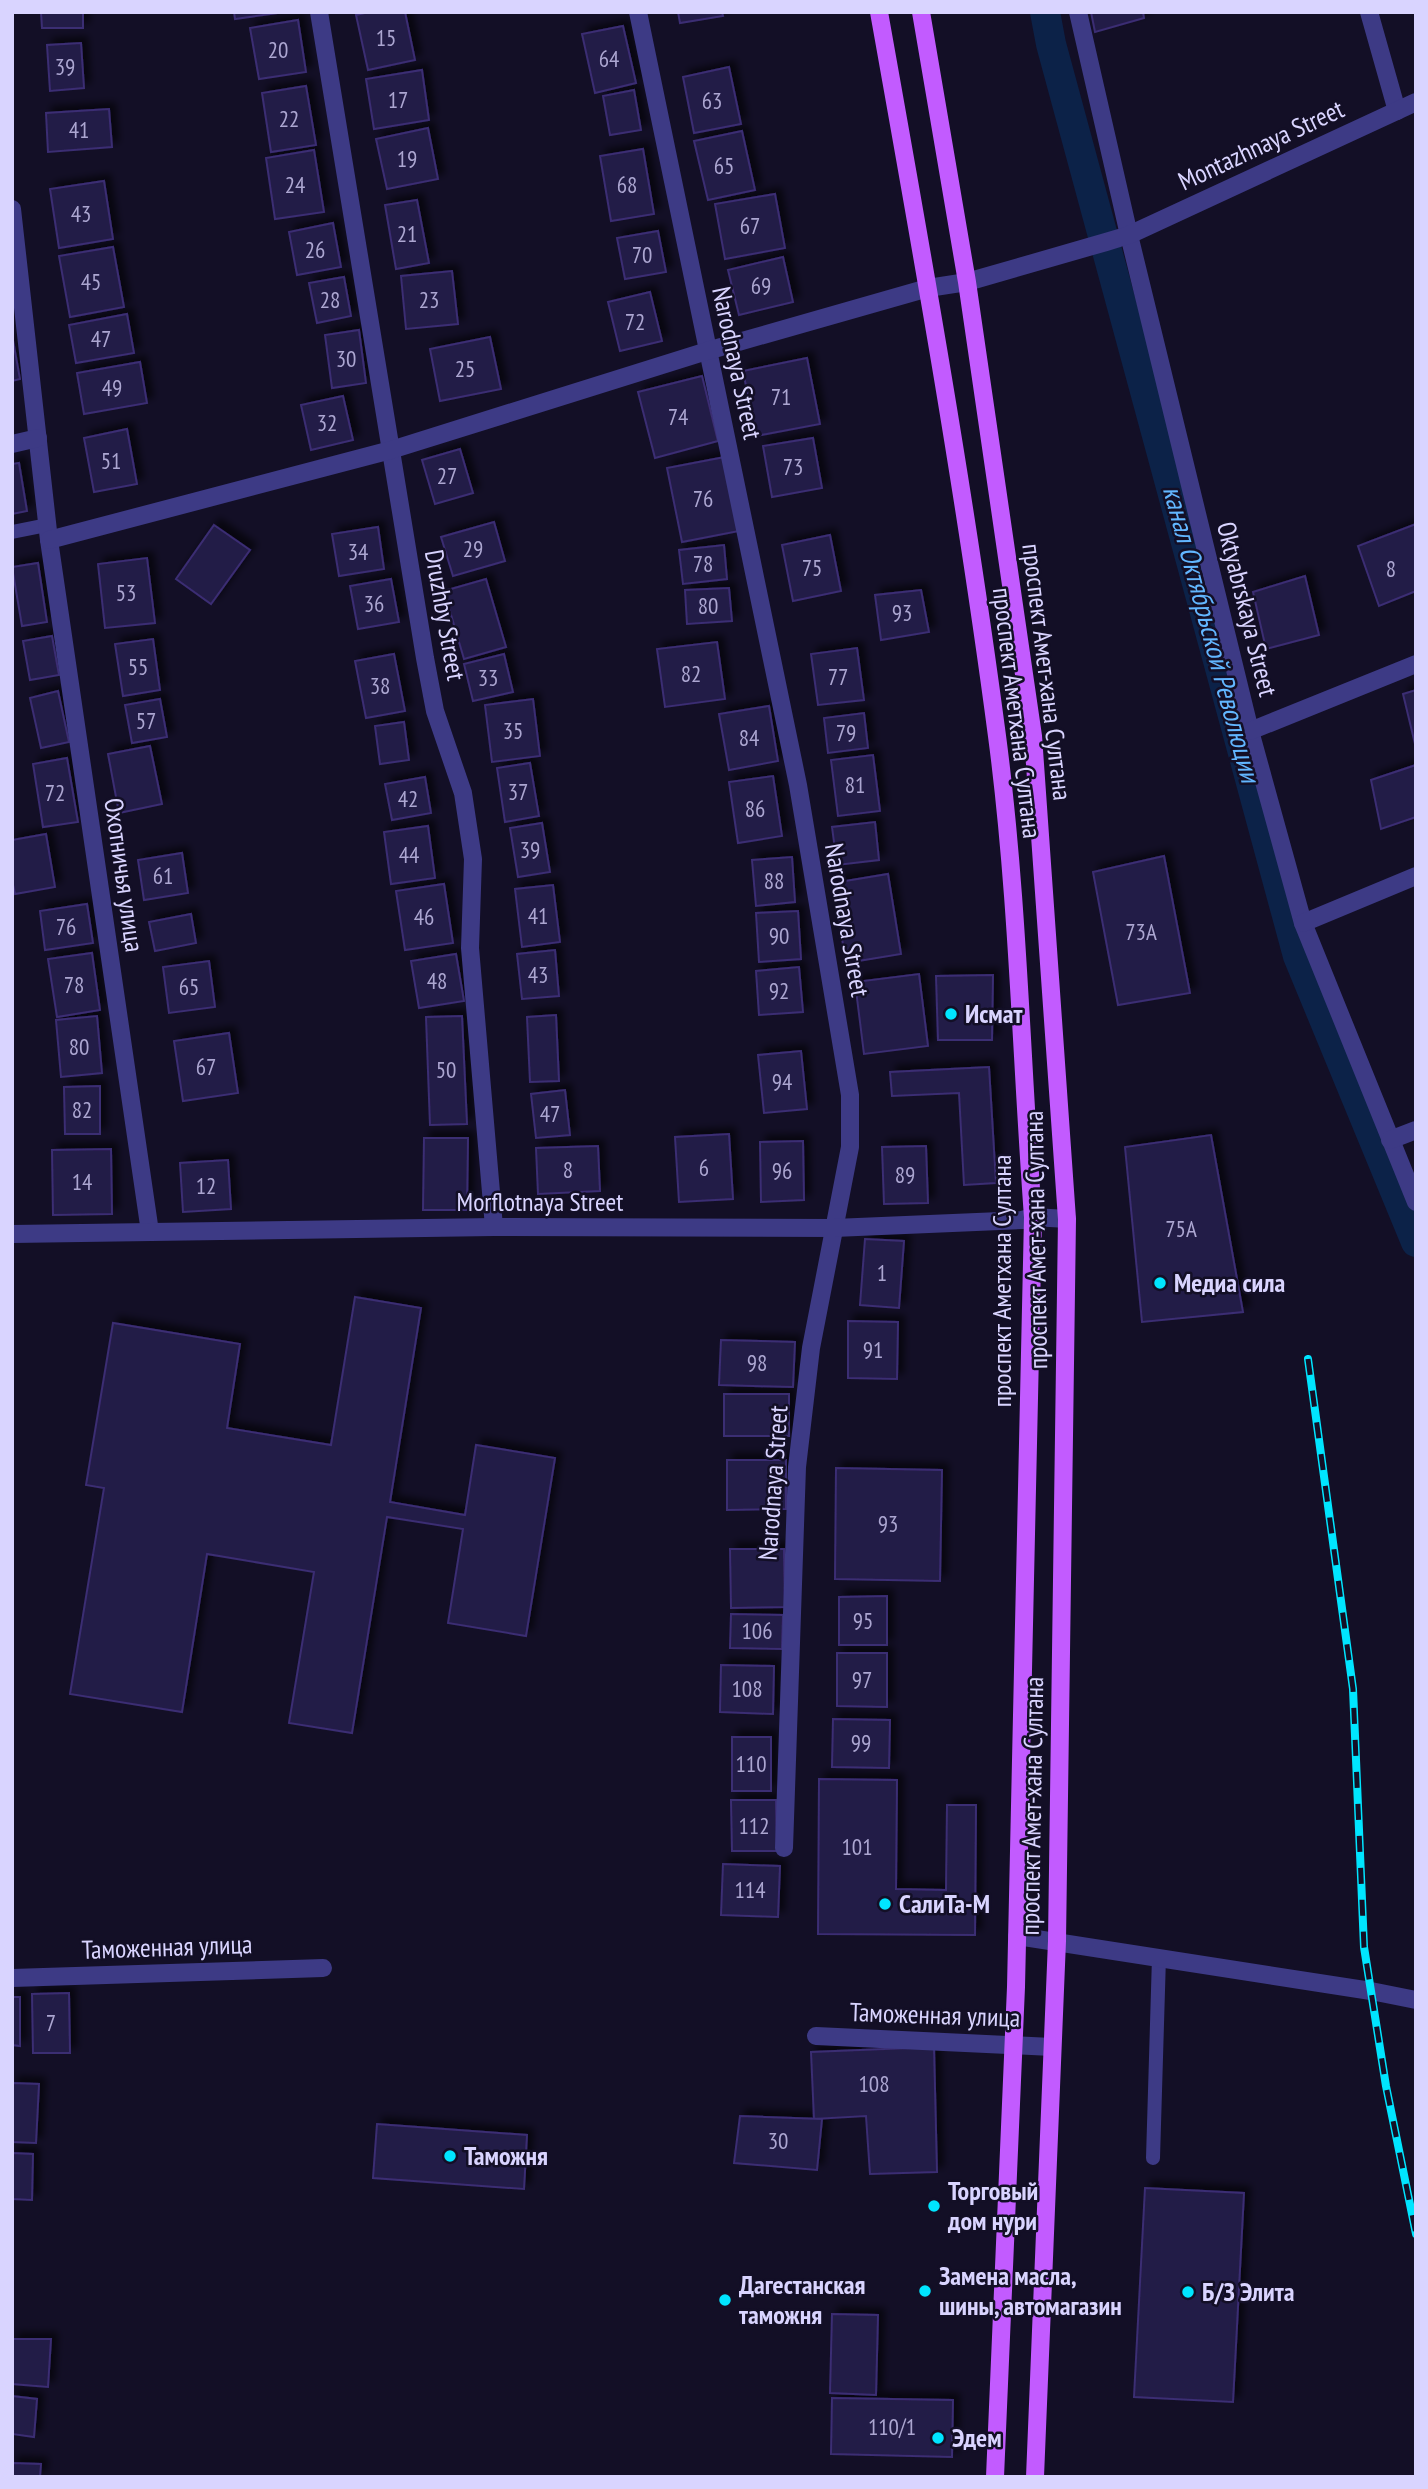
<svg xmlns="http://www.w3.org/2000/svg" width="1428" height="2489" font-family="'PT Sans Narrow',sans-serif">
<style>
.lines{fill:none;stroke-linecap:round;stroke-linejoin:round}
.canal{stroke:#0c2248;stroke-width:30}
.building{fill:#241b47;stroke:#3b2d73;stroke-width:2;filter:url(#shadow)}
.service{stroke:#3d3a85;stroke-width:14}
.minor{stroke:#3d3a85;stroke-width:18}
.primary{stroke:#c25bff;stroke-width:18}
.rail-casing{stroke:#00e5ff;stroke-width:8}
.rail{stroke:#130f26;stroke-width:5;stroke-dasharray:16;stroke-linecap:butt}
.poi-dot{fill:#00e5ff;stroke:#130f26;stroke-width:2.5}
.labels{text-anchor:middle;stroke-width:5;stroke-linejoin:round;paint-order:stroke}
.number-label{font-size:23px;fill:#aca6d1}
.street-label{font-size:26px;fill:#d9d4ff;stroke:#130f26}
.poi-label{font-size:26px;font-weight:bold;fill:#d9d4ff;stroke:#130f26;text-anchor:start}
.water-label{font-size:28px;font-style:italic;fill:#62b6ff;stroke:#130f26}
</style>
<defs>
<filter id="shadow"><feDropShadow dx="6" dy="-6" stdDeviation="3.5" flood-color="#0009"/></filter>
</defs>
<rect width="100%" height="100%" fill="#130f26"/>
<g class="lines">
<!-- canal -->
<path class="canal" d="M1045 12 1051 44 1298 956 1416 1242"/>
</g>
<!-- building -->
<g class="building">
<path d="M41 12H83V28H42Z"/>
<path d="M234 12H285L235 19Z"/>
<path d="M369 12H405L415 60 368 70 356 15Z"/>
<path d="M678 12H722L723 16 680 23Z"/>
<path d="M1091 12H1143L1144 18 1095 32Z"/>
<path d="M298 20 306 72 259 79 250 28Z"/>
<path d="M623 26 636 83 595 93 582 34Z"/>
<path d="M81 43 84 88 50 91 47 45Z"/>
<path d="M729 67 741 124 694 133 683 77Z"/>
<path d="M422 70 429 120 374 129 366 79Z"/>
<path d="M306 86 316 145 271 152 262 93Z"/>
<path d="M634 90 641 130 610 135 603 96Z"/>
<path d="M109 109 112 147 48 152 46 113Z"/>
<path d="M428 128 438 179 387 189 376 139Z"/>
<path d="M742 131 755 190 708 200 694 141Z"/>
<path d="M643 149 654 214 611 221 600 156Z"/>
<path d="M314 150 324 212 275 219 266 158Z"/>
<path d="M104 181 113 239 59 248 50 189Z"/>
<path d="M775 194 785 248 725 259 715 204Z"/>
<path d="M417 200 429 263 396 269 385 205Z"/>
<path d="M333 223 341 267 297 275 289 232Z"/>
<path d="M658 231 666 272 625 279 617 238Z"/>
<path d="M113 247 124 307 70 317 59 256Z"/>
<path d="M783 257 793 302 739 315 728 270Z"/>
<path d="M452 271 458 324 406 329 401 276Z"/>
<path d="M344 277 351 316 317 323 309 283Z"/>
<path d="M650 292 662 341 620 351 608 302Z"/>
<path d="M127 314 134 353 76 363 69 325Z"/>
<path d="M359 330 366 383 332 388 325 335Z"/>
<path d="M12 335 20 379 12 381Z"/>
<path d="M490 337 501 389 440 401 430 349Z"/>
<path d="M807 358 820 424 756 436 743 371Z"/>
<path d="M140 362 147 403 84 414 77 373Z"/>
<path d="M702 376 718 441 655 458 638 392Z"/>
<path d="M343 396 353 440 311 450 301 405Z"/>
<path d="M127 429 137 484 94 492 84 438Z"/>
<path d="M813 438 822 488 772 497 763 446Z"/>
<path d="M460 449 473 493 435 504 422 460Z"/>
<path d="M725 457 739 531 682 542 667 468Z"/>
<path d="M19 463 27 511 12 514V464Z"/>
<path d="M494 522 505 561 453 576 441 537Z"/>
<path d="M1416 524V591L1379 606 1358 546Z"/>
<path d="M214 525 250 550 211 604 176 579Z"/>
<path d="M378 527 384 569 339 576 332 534Z"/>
<path d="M830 535 841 591 793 601 782 545Z"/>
<path d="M724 545 727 579 683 584 679 550Z"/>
<path d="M147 558 155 623 105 628 98 564Z"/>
<path d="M38 563 47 622 22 626 12 567Z"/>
<path d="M1305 576 1319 635 1266 649 1253 592Z"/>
<path d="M391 579 399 622 358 629 350 586Z"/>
<path d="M486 579 506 647 464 659 444 591Z"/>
<path d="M729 588 732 621 687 624 685 590Z"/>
<path d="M921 590 929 632 881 640 875 595Z"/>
<path d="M52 636 59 675 30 680 23 641Z"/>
<path d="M153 639 160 690 123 696 115 644Z"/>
<path d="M717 642 725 699 665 707 657 649Z"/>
<path d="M857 648 864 700 818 705 811 654Z"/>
<path d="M394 654 405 711 366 718 355 661Z"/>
<path d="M504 654 513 692 473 701 464 664Z"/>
<path d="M1416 690V744H1415L1403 694Z"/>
<path d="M58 691 69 742 41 748 30 698Z"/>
<path d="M160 699 167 737 132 743 125 705Z"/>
<path d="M533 699 540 756 492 762 485 705Z"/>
<path d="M769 706 778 761 729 770 719 714Z"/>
<path d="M864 713 868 748 828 753 824 718Z"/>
<path d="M404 722 409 760 380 764 375 726Z"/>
<path d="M150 746 162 804 119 813 108 754Z"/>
<path d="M873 755 880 811 838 816 831 760Z"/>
<path d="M67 758 78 822 43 827 33 764Z"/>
<path d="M530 763 539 816 505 822 497 768Z"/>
<path d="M1416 765V817L1381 829 1371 780Z"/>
<path d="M773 776 782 836 738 843 729 782Z"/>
<path d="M425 777 431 813 392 820 385 784Z"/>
<path d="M875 822 879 860 837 865 832 827Z"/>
<path d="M542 823 550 872 518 877 510 828Z"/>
<path d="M428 826 435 878 391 884 384 832Z"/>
<path d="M46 834 55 887 15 894 12 880V840Z"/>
<path d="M182 853 188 893 144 900 138 860Z"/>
<path d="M1164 856 1190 993 1118 1005 1093 872Z"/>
<path d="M792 857 795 902 756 906 752 860Z"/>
<path d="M888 874 901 954 846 963 833 883Z"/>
<path d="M444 884 453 943 405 950 396 891Z"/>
<path d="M553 885 560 942 522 947 515 889Z"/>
<path d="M87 904 93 943 45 950 40 911Z"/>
<path d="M798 911 801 959 759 962 756 913Z"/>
<path d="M191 914 196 943 155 951 149 922Z"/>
<path d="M555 950 559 996 522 999 517 954Z"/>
<path d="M92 953 100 1010 57 1017 48 959Z"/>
<path d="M456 954 464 1001 419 1008 411 961Z"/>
<path d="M209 961 215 1007 169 1013 163 967Z"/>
<path d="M799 967 803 1012 759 1015 756 971Z"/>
<path d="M919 974 928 1046 864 1054 855 982Z"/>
<path d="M993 975 992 1040H938L936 976Z"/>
<path d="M556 1015 559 1081 530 1082 527 1017Z"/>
<path d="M97 1016 102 1073 61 1077 56 1020Z"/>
<path d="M462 1016 467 1124 430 1125 426 1017Z"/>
<path d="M229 1033 238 1093 183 1101 174 1041Z"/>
<path d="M801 1051 807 1109 764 1113 758 1055Z"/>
<path d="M989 1067 996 1183 964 1185 959 1093 892 1096 890 1072Z"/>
<path d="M100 1086V1134H65L64 1087Z"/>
<path d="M565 1090 570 1135 536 1138 531 1094Z"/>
<path d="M729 1134 733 1199 679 1202 675 1137Z"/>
<path d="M1211 1135 1243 1312 1142 1322 1125 1147Z"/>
<path d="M424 1138H468L467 1210H423Z"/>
<path d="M803 1141 804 1200 761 1202 760 1142Z"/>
<path d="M598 1146 600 1191 538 1194 536 1148Z"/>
<path d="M926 1146 928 1203 884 1204 882 1147Z"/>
<path d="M111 1149 112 1214 53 1215 52 1150Z"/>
<path d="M228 1160 231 1209 183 1212 180 1163Z"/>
<path d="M865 1239 904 1241 899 1308 860 1305Z"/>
<path d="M355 1297 421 1308 390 1502 465 1515 476 1445 555 1458 526 1636 448 1623 463 1529 387 1517 352 1733 289 1723 314 1572 207 1554 182 1712 70 1694 104 1488 86 1485 113 1323 240 1344 227 1428 331 1445Z"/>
<path d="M848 1321 898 1322 897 1379 848 1378Z"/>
<path d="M721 1340 795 1342 793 1387 719 1385Z"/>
<rect x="724" y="1394" width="65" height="42"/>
<path d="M727 1460H786V1509L727 1510Z"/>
<path d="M836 1468 942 1470 940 1581 835 1579Z"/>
<path d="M730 1549H784L785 1607 731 1608Z"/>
<path d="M887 1596V1645H839V1597Z"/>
<path d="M731 1614 783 1615 782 1649 730 1648Z"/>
<path d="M837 1653H887V1707L837 1706Z"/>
<path d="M721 1665 774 1666 773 1714 720 1712Z"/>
<path d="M833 1719 890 1720 889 1768 832 1767Z"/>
<rect x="732" y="1737" width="39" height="54"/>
<path d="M819 1779 897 1780 896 1889 946 1890 947 1805H976L975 1935 818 1934Z"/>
<path d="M731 1800H776L777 1851H732Z"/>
<path d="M723 1864 780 1866 778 1917 721 1915Z"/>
<path d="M69 1993 70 2053H33L32 1994Z"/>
<path d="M12 1997H20V2046L12 2045Z"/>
<path d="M934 2047 937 2172 870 2174 866 2116 814 2119 811 2052Z"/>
<path d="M12 2083 39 2084 36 2143 12 2142Z"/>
<path d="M740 2116 822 2119 817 2170 734 2163Z"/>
<path d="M377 2124 527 2135 524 2189 373 2178Z"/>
<path d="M12 2153 33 2154 32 2200 12 2199Z"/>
<path d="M1145 2188 1244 2193 1233 2402 1134 2397Z"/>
<path d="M832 2314 878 2315 876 2395 830 2393Z"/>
<path d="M12 2339H51L48 2387 12 2384Z"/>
<path d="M12 2396 37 2399 34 2437 12 2434Z"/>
<path d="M832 2398 953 2400 952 2457 831 2454Z"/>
<path d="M12 2463 41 2464 40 2477H12Z"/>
</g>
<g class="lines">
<!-- service -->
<g class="service">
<path d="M12 532 47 525"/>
<path d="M1153 2158 1159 1957"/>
</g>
<!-- minor -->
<g class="minor">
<path d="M319 12 425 658 435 711 463 793 473 859 470 948 494 1227"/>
<path d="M638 12 798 785 850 1095V1147L811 1348 797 1467 784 1848"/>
<path d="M1078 12 1129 235 1250 731 1303 923 1416 1202"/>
<path d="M1369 12 1397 111"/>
<path d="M12 209 49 540 150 1232"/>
<path d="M12 444 38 438"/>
<path d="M49 540 391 450 707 351 928 288 967 282 1106 242 1129 235 1416 102"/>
<path d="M1250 731 1416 664"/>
<path d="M1303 923 1416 876"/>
<path d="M1390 1140 1416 1130"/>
<path d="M12 1234 494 1227 834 1228 1022 1220 1033 1217 1067 1219"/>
<path d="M1017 1936 1371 1991 1416 2000"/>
<path d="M12 1978 323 1968"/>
<path d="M816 2036 1052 2047"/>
</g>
<!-- primary -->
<g class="primary">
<path d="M879 12C922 253 965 493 997 736 1018 895 1021 1056 1033 1217L1016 1987 995 2477"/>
<path d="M921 12 967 282 1033 736 1067 1219 1057 1941 1035 2477"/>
</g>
<defs>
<path id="rail" d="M1308 1359 1353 1689 1364 1947 1386 2086 1416 2234"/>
</defs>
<!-- rail casing -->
<use href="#rail" class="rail-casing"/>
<!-- rail -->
<use href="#rail" class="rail"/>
</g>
<!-- markers -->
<g class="poi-dot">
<circle cx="951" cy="1014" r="7"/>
<circle cx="1160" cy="1283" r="7"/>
<circle cx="885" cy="1904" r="7"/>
<circle cx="450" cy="2156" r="7"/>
<circle cx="934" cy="2206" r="7"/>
<circle cx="925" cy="2291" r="7"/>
<circle cx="1188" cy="2292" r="7"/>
<circle cx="725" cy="2300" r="7"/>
<circle cx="938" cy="2438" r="7"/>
</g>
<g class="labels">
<!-- number labels -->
<g class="number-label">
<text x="386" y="46">15</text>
<text x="278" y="58">20</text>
<text x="609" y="67">64</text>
<text x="65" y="75">39</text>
<text x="398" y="108">17</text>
<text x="712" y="109">63</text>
<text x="289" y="127">22</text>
<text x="79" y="138">41</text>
<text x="407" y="167">19</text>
<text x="724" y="174">65</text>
<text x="295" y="193">24</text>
<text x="627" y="193">68</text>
<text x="81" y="222">43</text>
<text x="750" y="234">67</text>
<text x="407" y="242">21</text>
<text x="315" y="258">26</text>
<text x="642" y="263">70</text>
<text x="91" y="290">45</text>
<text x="761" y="294">69</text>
<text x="330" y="308">28</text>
<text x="429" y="308">23</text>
<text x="635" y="330">72</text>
<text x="101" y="347">47</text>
<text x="346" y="367">30</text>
<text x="465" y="377">25</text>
<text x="112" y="396">49</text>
<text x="781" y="405">71</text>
<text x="678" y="425">74</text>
<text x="327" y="431">32</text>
<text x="111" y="469">51</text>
<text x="793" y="475">73</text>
<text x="447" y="484">27</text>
<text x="703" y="507">76</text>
<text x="473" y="557">29</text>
<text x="358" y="560">34</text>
<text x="703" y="572">78</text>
<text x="812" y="576">75</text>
<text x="1391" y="577">8</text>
<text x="126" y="601">53</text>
<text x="374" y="612">36</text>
<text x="708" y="614">80</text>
<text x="902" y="621">93</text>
<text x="138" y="675">55</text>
<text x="691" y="682">82</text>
<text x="838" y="685">77</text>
<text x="488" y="686">33</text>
<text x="380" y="694">38</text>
<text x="146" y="729">57</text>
<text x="513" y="739">35</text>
<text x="846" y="741">79</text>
<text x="749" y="746">84</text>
<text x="855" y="793">81</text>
<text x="518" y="800">37</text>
<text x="55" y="801">72</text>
<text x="408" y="807">42</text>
<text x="755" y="817">86</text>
<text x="530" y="858">39</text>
<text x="409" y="863">44</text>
<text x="163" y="884">61</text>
<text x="774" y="889">88</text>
<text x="538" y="924">41</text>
<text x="424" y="925">46</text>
<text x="66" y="935">76</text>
<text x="1141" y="940">73А</text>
<text x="779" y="944">90</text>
<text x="538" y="983">43</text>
<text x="437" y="989">48</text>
<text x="74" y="993">78</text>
<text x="189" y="995">65</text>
<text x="779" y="999">92</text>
<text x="79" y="1055">80</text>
<text x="206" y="1075">67</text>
<text x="446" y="1078">50</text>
<text x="782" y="1090">94</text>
<text x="82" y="1118">82</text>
<text x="550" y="1122">47</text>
<text x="704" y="1176">6</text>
<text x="568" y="1178">8</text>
<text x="782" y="1179">96</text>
<text x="905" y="1183">89</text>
<text x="82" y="1190">14</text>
<text x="206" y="1194">12</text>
<text x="1181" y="1237">75А</text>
<text x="882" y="1281">1</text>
<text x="873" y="1358">91</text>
<text x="757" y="1371">98</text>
<text x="888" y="1532">93</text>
<text x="863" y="1629">95</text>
<text x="757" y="1639">106</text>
<text x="862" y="1688">97</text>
<text x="747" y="1697">108</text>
<text x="861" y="1751">99</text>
<text x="751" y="1772">110</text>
<text x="754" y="1834">112</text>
<text x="857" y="1855">101</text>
<text x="750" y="1898">114</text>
<text x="51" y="2031">7</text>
<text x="874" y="2092">108</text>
<text x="778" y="2149">30</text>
<text x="892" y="2435">110/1</text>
</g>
<!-- street labels -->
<g class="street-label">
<text transform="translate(1261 145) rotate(-25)" y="9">Montazhnaya Street</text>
<text transform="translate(737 363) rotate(78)" y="9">Narodnaya Street</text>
<text transform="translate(1247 609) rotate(76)" y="9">Oktyabrskaya Street</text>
<text transform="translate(445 615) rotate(80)" y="9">Druzhby Street</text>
<text transform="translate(1047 672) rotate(83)" y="9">проспект Амет-хана Султана</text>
<text transform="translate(1017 713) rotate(83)" y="9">проспект Аметхана Султана</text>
<text transform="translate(124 875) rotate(82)" y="9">Охотничья улица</text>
<text transform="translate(847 920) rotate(80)" y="9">Narodnaya Street</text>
<text x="540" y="1211">Morflotnaya Street</text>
<text transform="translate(1036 1240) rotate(-91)" y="9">проспект Амет-хана Султана</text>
<text transform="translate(1002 1281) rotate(-90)" y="9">проспект Аметхана Султана</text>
<text transform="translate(773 1483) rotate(-86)" y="9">Narodnaya Street</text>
<text transform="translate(1032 1806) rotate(-89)" y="9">проспект Амет-хана Султана</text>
<text transform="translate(167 1947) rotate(-2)" y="9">Таможенная улица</text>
<text transform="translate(935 2015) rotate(2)" y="9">Таможенная улица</text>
</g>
<!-- poi labels -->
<g class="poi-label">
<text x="965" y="1023">Исмат</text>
<text x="1174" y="1292">Медиа сила</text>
<text x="899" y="1913">СалиТа-М</text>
<text x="464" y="2165">Таможня</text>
<text x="948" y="2200">Торговый<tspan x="948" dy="30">дом нури</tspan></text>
<text x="939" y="2285">Замена масла,<tspan x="939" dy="30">шины, автомагазин</tspan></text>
<text x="739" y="2294">Дагестанская<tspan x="739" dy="30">таможня</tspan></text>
<text x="1202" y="2301">Б/З Элита</text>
<text x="952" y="2447">Эдем</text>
</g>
<!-- water labels -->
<g class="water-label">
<text transform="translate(1212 634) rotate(75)" y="10">канал Октябрьской Революции</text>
</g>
</g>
<!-- border -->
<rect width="1428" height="2489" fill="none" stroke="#d9d4ff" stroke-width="28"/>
</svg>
